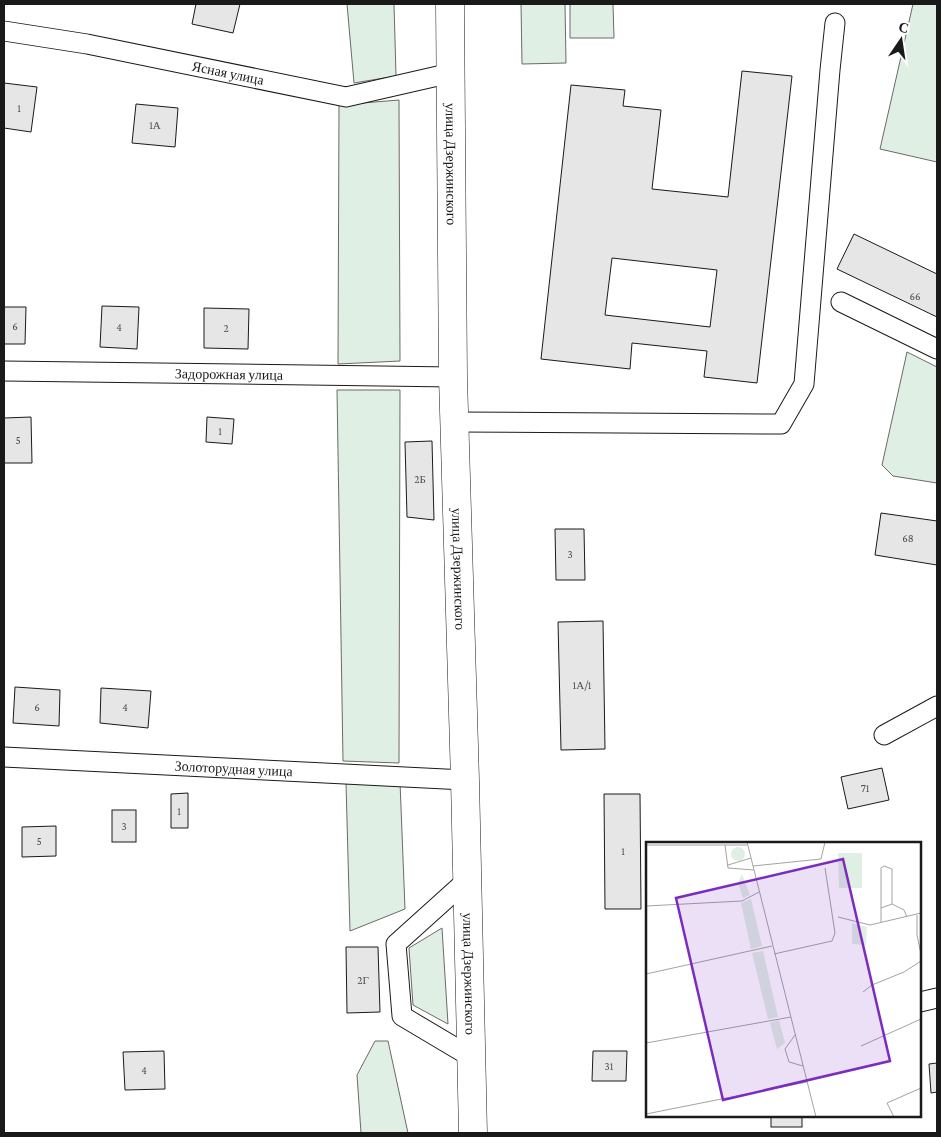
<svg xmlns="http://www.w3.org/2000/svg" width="941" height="1137" font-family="'Crimson Pro',serif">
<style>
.green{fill:#e0efe3;stroke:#6a6a6a}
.building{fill:#e6e6e6;stroke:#1a1a1a;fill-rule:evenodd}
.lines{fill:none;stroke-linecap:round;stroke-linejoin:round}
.street-casing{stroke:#1a1a1a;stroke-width:21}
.primary-casing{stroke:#1a1a1a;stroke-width:29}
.street{stroke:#fff;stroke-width:19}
.primary{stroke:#fff;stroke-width:28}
.labels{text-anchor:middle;stroke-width:4;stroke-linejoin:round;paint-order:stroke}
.number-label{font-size:11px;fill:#4d4d4d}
.street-label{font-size:14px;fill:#1a1a1a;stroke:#fff}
.inset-road{fill:none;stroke:#a3a3a3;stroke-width:1}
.view{fill:#7b2cbf;fill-opacity:0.15;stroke:#7b2cbf;stroke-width:2.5}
.inset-edge{fill:none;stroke:#1a1a1a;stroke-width:2.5}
</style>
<rect width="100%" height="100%" fill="#fff"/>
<!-- green -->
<g class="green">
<path d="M347 4H394L396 76 354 83Z"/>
<path d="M521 4H565L566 63 522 64Z"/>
<path d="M570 4H613L614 38H570Z"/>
<path d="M913 4H937V162L880 149Z"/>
<path d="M399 100 400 361 338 364 339 105Z"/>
<path d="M907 352 937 367V483L893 476 882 465Z"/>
<path d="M337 390H400L399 763 343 761Z"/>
<path d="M400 782 405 909 350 931 346 783Z"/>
<path d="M442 928 448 1024 413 1005 409 948Z"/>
<path d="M375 1041H388L408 1133H361L357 1075Z"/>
</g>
<!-- building -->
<g class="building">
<path d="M196 4H240L233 33 192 24Z"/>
<path d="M742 71 792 76 757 383 704 377 707 351 632 343 630 369 541 359 571 85 625 90 623 106 661 110 652 189 728 197ZM612 258 717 270 710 327 605 315Z"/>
<path d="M4 83 37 87 31 132 4 128Z"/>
<path d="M136 104 178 108 175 147 132 143Z"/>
<path d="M854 234 937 274V317L837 269Z"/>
<path d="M102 306 139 307 137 349 100 347Z"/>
<path d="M4 307H26L25 344H4Z"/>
<path d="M204 308 249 309 248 349 204 348Z"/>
<path d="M31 417 32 463H4V418Z"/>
<path d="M207 417 234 419 232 444 206 442Z"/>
<path d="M432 441 434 520 407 517 405 442Z"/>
<path d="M881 513 937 521V565L875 555Z"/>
<path d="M555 529H584L585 580H556Z"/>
<path d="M603 621 605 749 561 750 558 622Z"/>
<path d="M15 687 60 690 59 726 13 723Z"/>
<path d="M101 688 151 691 148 728 100 723Z"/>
<path d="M882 768 889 800 848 809 841 777Z"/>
<path d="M188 793V828H171V794Z"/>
<path d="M604 794H640L641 909H605Z"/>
<rect x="112" y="810" width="24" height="32"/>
<path d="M56 826V856L22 857V827Z"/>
<path d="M346 947H378L380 1012 347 1013Z"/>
<path d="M164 1051 165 1089 125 1090 123 1052Z"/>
<path d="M593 1051H627L626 1081H592Z"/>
<path d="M937 1063V1092L931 1093 929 1064Z"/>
<rect x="771" y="1116" width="31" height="11"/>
</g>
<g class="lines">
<defs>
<g id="street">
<path id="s1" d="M4 31 87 44 346 97 451 73"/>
<path d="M841 302 937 349"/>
<path id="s2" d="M4 371 453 377"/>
<path d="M454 422 781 424 804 384 830 70 835 23"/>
<path d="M884 735 937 706"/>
<path id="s3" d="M4 757 465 780"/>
<path d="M467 880 396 944 402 1016 471 1057"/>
<path d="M920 1002 937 998"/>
</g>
<g id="primary">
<path id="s4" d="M450 4 453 377 465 780 473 1133"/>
</g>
</defs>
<!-- street casing -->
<use href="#street" class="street-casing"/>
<!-- primary casing -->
<use href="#primary" class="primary-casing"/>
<!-- street -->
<use href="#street" class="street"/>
<!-- primary -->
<use href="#primary" class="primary"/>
</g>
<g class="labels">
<!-- number labels -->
<g class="number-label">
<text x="19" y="112">1</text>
<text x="155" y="129">1А</text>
<text x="915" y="300">66</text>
<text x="15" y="330">6</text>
<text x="119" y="331">4</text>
<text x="226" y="332">2</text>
<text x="220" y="435">1</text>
<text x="18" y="444">5</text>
<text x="420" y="483">2Б</text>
<text x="908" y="542">68</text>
<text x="570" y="558">3</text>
<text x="582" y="689">1А/1</text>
<text x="37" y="711">6</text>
<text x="125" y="711">4</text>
<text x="865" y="792">71</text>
<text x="179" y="815">1</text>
<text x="124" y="830">3</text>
<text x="39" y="845">5</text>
<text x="623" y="855">1</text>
<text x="363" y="984">2Г</text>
<text x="609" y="1070">31</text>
<text x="144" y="1074">4</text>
</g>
<!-- street labels -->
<g class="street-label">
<text dy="5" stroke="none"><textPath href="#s1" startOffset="228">Ясная улица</textPath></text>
<text dy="5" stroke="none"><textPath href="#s4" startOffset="160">улица Дзержинского</textPath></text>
<text dy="5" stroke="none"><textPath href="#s2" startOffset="225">Задорожная улица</textPath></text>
<text dy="5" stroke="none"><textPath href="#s4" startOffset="565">улица Дзержинского</textPath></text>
<text dy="5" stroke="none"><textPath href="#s3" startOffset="230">Золоторудная улица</textPath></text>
<text dy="5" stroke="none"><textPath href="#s4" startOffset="970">улица Дзержинского</textPath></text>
</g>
</g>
<!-- overview -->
<g transform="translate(646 842)">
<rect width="275" height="275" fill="#fff"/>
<path d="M85 12a7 7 0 1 1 14 0a7 7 0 1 1-14 0ZM192 11H216V46H193ZM96 32 104 53 97 56 92 41ZM105 57 116 104 105 107 95 61ZM206 81 221 85 220 103 206 102ZM117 109 132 175 122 177 106 111ZM133 178 139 201 131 207 124 181Z" fill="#e0efe3"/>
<path class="inset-road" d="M101 0 170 275M0 3H101M79 3 82 26 108 28M82 23 105 16M107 24 175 17 179 0M0 64 96 59 113 50M235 66 246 62 258 68 261 75M271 73V93L275 112M192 75 224 83 275 71M235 80V26L238 24 246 27V62M128 112 186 99 189 91 179 26M0 132 126 104M217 150 226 143 258 130 275 119M149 193 139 207 143 220 157 224M0 201 145 175M215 204 275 177M0 272 161 240M248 275 241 261 275 246"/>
<path class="view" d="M197 17 244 219 77 258 30 56Z"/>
<rect width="275" height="275" class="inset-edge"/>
</g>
<!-- border -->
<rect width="941" height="1137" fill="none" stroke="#1a1a1a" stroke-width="10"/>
<!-- north arrow -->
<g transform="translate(901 40) rotate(13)" stroke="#ffffff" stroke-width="4" paint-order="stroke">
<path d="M0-4L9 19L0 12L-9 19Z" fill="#1a1a1a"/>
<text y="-8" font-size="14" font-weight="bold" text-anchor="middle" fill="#1a1a1a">С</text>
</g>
</svg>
